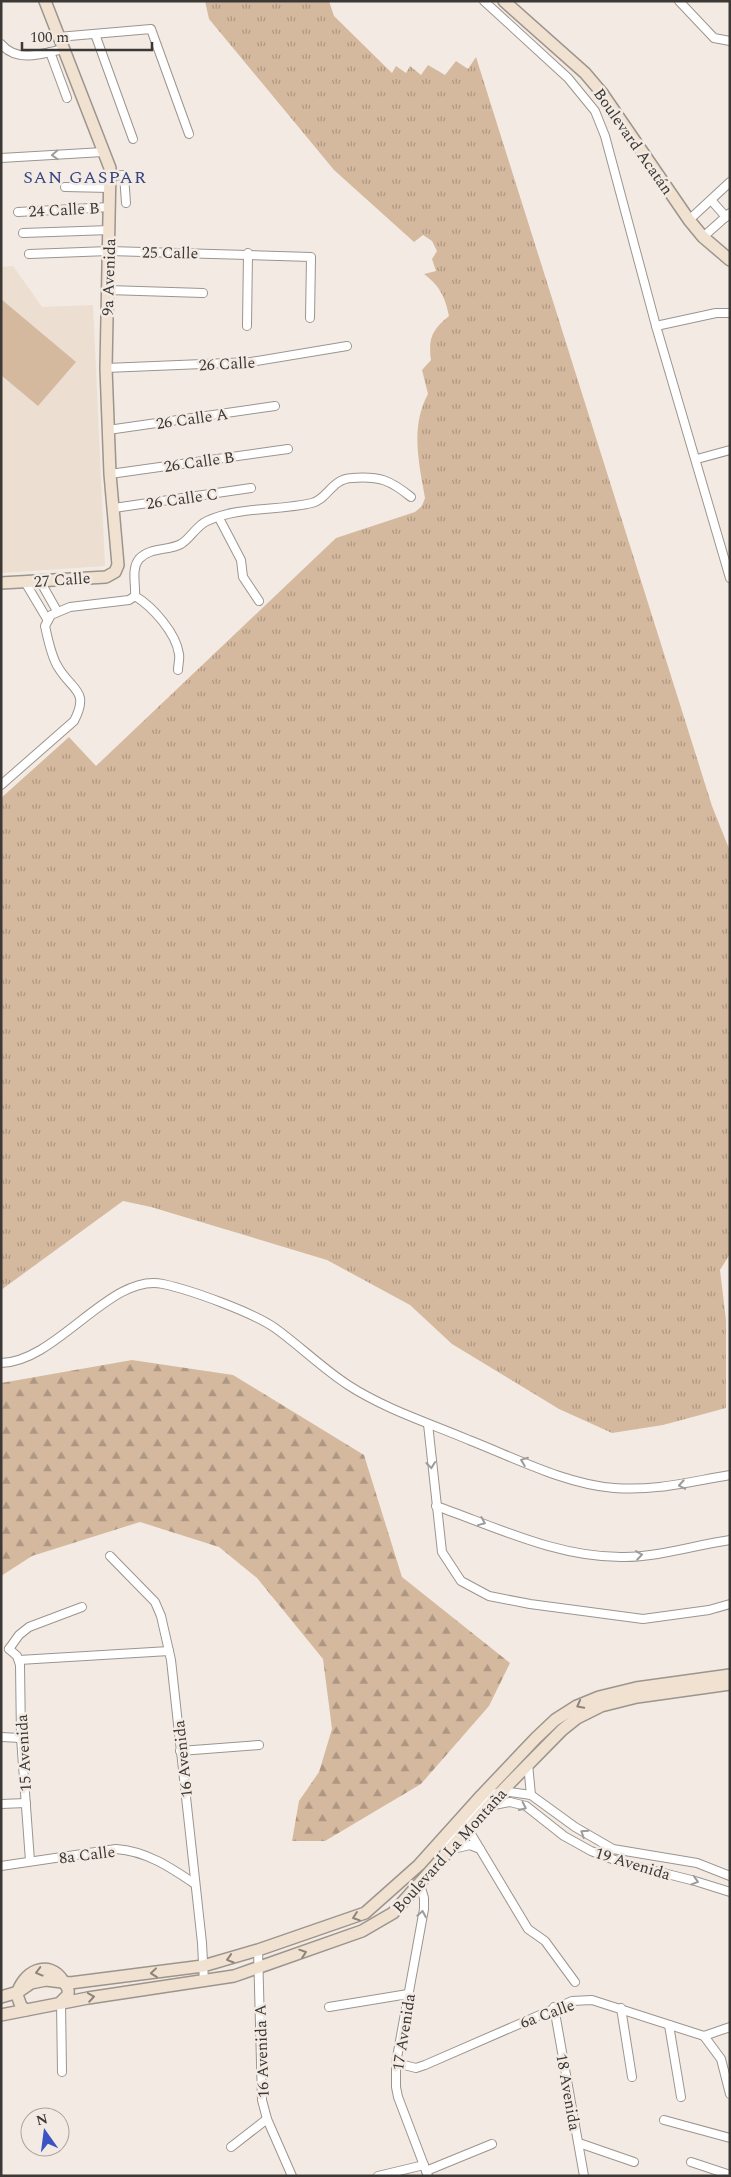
<svg xmlns="http://www.w3.org/2000/svg" width="731" height="2177" font-family="Spectral,serif">
<style>
.built{fill:#ecded0}
.grass{fill:url(#grass-tufts)}
.forest{fill:url(#forest-firs)}
.park{fill:#d5b99e}
.lines{fill:none;stroke-linecap:round;stroke-linejoin:round}
.street-casing{stroke:#9c958d;stroke-width:10}
.secondary-casing{stroke:#9c958d;stroke-width:14}
.street{stroke:#fff;stroke-width:8}
.secondary{stroke:#f1e1d1;stroke-width:11}
.oneway{stroke:#9e9c9a}
.oneway2{stroke:#8d847b}
.labels{text-anchor:middle;stroke-width:5;stroke-linejoin:round;paint-order:stroke}
.street-label{font-size:16px;fill:#3c3835;stroke:#f3ebe3}
.neighbourhood-label{font-size:18px;letter-spacing:1px;fill:#354580;stroke:#f3ebe3}
</style>
<defs>
<pattern id="grass-tufts" width="24" height="20" patternUnits="userSpaceOnUse" patternTransform="scale(1.25)"><rect width="24" height="20" fill="#d5b99e"/><path d="M3 7l-1-3M5 7V3M7 7l1-3M15 17l-1-3M17 17v-4M19 17l1-3" fill="none" stroke="#ae9782"/></pattern>
<pattern id="forest-firs" width="22" height="20" patternUnits="userSpaceOnUse" patternTransform="scale(1.25)"><rect width="22" height="20" fill="#d5b99e"/><path d="M5 1l3.5 6h-7zM16 11l3.5 6h-7z" fill="#ae9782"/></pattern>
</defs>
<rect width="100%" height="100%" fill="#f3ebe3"/>
<!-- built -->
<path class="built" d="M13 266 42 307 93 305 105 566 1 573V267Z"/>
<!-- grass -->
<path class="grass" d="M205 1H329L334 16 392 73 396 66 406 73 410 66 421 75 428 65 445 75 456 61 468 69 476 57 712 806 730 851V1254L720 1270 726 1320V1408L663 1425 612 1433 559 1409 452 1344 410 1305 327 1260 151 1207 123 1201 1 1290V798L69 737 96 766 336 538 415 512 422 506 425 498C419 463 410 427 428 394L422 370 431 360C428 338 432 330 449 316 445 297 440 286 424 274L436 271 432 259 437 251 432 241 423 235 414 242 334 170 209 19Z"/>
<!-- forest -->
<path class="forest" d="M132 1360 233 1375 364 1455 402 1577 510 1663 489 1706 421 1784 325 1841H292L299 1801 319 1772 332 1729 323 1659 257 1578 219 1547 140 1522 32 1556 1 1576V1383Z"/>
<!-- park -->
<path class="park" d="M1 299 76 362 38 406 1 375Z"/>
<g class="lines">
<defs>
<g id="street">
<path d="M484 1 568 78 595 111 605 136 656 326 730 578"/>
<path d="M679 1 714 38 730 41"/>
<path d="M95 34 133 139"/>
<path d="M58 37 151 29 189 134"/>
<path d="M1 44C17 63 42 54 63 49"/>
<path d="M50 52 67 98"/>
<path d="M1 158 103 152"/>
<path d="M111 176 124 175 126 203"/>
<path d="M65 187 110 188"/>
<path d="M711 200 726 217"/>
<path d="M18 212 110 207"/>
<path d="M689 220 730 182"/>
<path d="M23 233 110 230"/>
<path d="M703 237 730 213"/>
<path d="M29 254 109 251 311 257 310 318"/>
<path d="M108 290 203 293"/>
<path d="M247 326 248 253"/>
<path d="M656 326 716 313H730"/>
<path d="M106 368 251 362 347 346"/>
<path d="M108 430 275 406"/>
<path d="M697 459 730 450"/>
<path d="M110 474 288 449"/>
<path d="M114 508 251 488"/>
<path d="M219 518 241 560 243 577 259 601"/>
<path d="M40 581 57 611"/>
<path d="M25 582 47 619"/>
<path d="M135 596C153 607 176 633 179 654 180 659 178 665 178 670"/>
<path d="M1 785 74 721C90 690 72 691 58 667 51 656 48 639 45 626L51 615 70 607 129 600 135 596C136 584 131 569 139 559 150 547 168 551 181 544 191 538 196 526 207 521 239 506 278 511 312 503 328 499 331 479 352 478 380 476 390 480 411 497"/>
<path d="M1 1363C57 1362 111 1272 163 1284 191 1290 252 1312 275 1328 300 1346 322 1368 348 1385 385 1409 429 1423 469 1440 515 1458 565 1484 614 1488 657 1491 688 1482 730 1475"/>
<path d="M428 1424 442 1552 461 1581 489 1596 530 1604 643 1619 709 1610 730 1604"/>
<path d="M436 1506C496 1527 558 1558 624 1557 659 1557 695 1545 730 1540"/>
<path d="M110 1556 155 1602 161 1616 171 1660 202 1943 204 1982"/>
<path d="M9 1649 17 1656 20 1665 21 1738 30 1861"/>
<path d="M9 1649 19 1635 29 1627 82 1607"/>
<path d="M19 1660 169 1651"/>
<path d="M1 1737 21 1738"/>
<path d="M180 1751 259 1745"/>
<path d="M528 1764 531 1795"/>
<path d="M1 1804 26 1803"/>
<path d="M489 1806 510 1802 526 1806 564 1836 591 1851 620 1862 695 1881 730 1892"/>
<path d="M468 1829 528 1929 545 1941 575 1982"/>
<path d="M441 1843 449 1840 489 1796 502 1791 531 1795 575 1827 613 1849 697 1863 730 1876"/>
<path d="M453 1849 470 1845 480 1849"/>
<path d="M1 1866 116 1849C146 1851 170 1867 195 1884"/>
<path d="M420 1885 424 1898V1909L396 2063V2087L398 2097 428 2176"/>
<path d="M258 1950 262 2100 267 2119 292 2176"/>
<path d="M61 2002 62 2072"/>
<path d="M329 2007 408 1994"/>
<path d="M554 2007 584 2176"/>
<path d="M621 2008 632 2077"/>
<path d="M669 2025 681 2097"/>
<path d="M704 2036 721 2059 730 2094"/>
<path d="M396 2063 416 2068 425 2065 572 2001 592 2000 704 2036 730 2027"/>
<path d="M664 2120 730 2138"/>
<path d="M579 2143 634 2162"/>
<path d="M231 2147 267 2119"/>
<path d="M691 2162 730 2175"/>
<path d="M426 2171 492 2144"/>
<path d="M378 2176 424 2165"/>
</g>
<g id="secondary">
<path d="M504 1 585 73 602 93 689 220 703 237 730 260"/>
<path d="M1 583 106 577 115 572 118 565 110 474 106 368 110 168 45 1"/>
<path d="M1 1997 18 1992 31 1983 46 1980 70 1983 203 1966 258 1950 365 1913 419 1865 481 1796 536 1738 555 1720 577 1706 599 1697 636 1688 730 1675"/>
<path d="M26 2010 21 2006 17 1995C22 1972 49 1958 63 1981 67 1987 69 1988 68 1995L61 2002"/>
<path d="M1 2015 88 1998 234 1976 362 1931 393 1913 502 1791 562 1730 577 1718 601 1706 637 1697 730 1684"/>
</g>
</defs>
<!-- street casing -->
<use href="#street" class="street-casing"/>
<!-- secondary casing -->
<use href="#secondary" class="secondary-casing"/>
<!-- street -->
<use href="#street" class="street"/>
<!-- secondary -->
<use href="#secondary" class="secondary"/>
</g>
<!-- one-way arrows -->
<defs><path id="oneway-chevron" d="M-2-3.5L2.5 0L-2 3.5" fill="none" stroke-width="1.6" stroke-linecap="round" stroke-linejoin="round" transform="scale(1.25)"/></defs>
<g class="oneway">
<use href="#oneway-chevron" transform="translate(55 155) rotate(177)"/>
<use href="#oneway-chevron" transform="translate(524 1461) rotate(-159)"/>
<use href="#oneway-chevron" transform="translate(431 1465) rotate(84)"/>
<use href="#oneway-chevron" transform="translate(682 1485) rotate(170)"/>
<use href="#oneway-chevron" transform="translate(482 1522) rotate(22)"/>
<use href="#oneway-chevron" transform="translate(639 1555) rotate(-8)"/>
<use href="#oneway-chevron" transform="translate(523 1807) rotate(25)"/>
<use href="#oneway-chevron" transform="translate(584 1833) rotate(-147)"/>
<use href="#oneway-chevron" transform="translate(695 1881) rotate(17)"/>
<use href="#oneway-chevron" transform="translate(422 1914) rotate(-80)"/>
</g>
<g class="oneway2">
<use href="#oneway-chevron" transform="translate(580 1705) rotate(152)"/>
<use href="#oneway-chevron" transform="translate(356 1917) rotate(161)"/>
<use href="#oneway-chevron" transform="translate(303 1953) rotate(-19)"/>
<use href="#oneway-chevron" transform="translate(230 1959) rotate(163)"/>
<use href="#oneway-chevron" transform="translate(39 1972) rotate(165)"/>
<use href="#oneway-chevron" transform="translate(154 1973) rotate(174)"/>
<use href="#oneway-chevron" transform="translate(91 1997) rotate(-9)"/>
</g>
<g class="labels">
<!-- street labels -->
<g class="street-label">
<text transform="translate(634 141) rotate(55)" y="6">Boulevard Acatán</text>
<text transform="translate(64 209) rotate(-3)" y="6">24 Calle B</text>
<text transform="translate(170 252) rotate(1)" y="6">25 Calle</text>
<text transform="translate(108 277) rotate(-88)" y="6">9a Avenida</text>
<text transform="translate(227 363) rotate(-3)" y="6">26 Calle</text>
<text transform="translate(192 418) rotate(-8)" y="6">26 Calle A</text>
<text transform="translate(199 461) rotate(-8)" y="6">26 Calle B</text>
<text transform="translate(182 498) rotate(-8)" y="6">26 Calle C</text>
<text transform="translate(62 579) rotate(-4)" y="6">27 Calle</text>
<text transform="translate(23 1753) rotate(-93)" y="6">15 Avenida</text>
<text transform="translate(182 1759) rotate(-96)" y="6">16 Avenida</text>
<text transform="translate(449 1850) rotate(-48)" y="6">Boulevard La Montaña</text>
<text transform="translate(87 1854) rotate(-7)" y="6">8a Calle</text>
<text transform="translate(633 1863) rotate(17)" y="6">19 Avenida</text>
<text transform="translate(547 2013) rotate(-20)" y="6">6a Calle</text>
<text transform="translate(403 2032) rotate(-81)" y="6">17 Avenida</text>
<text transform="translate(261 2051) rotate(-92)" y="6">16 Avenida A</text>
<text transform="translate(569 2092) rotate(80)" y="6">18 Avenida</text>
</g>
<!-- neighbourhood labels -->
<g class="neighbourhood-label">
<text x="85" y="183">SAN GASPAR</text>
</g>
</g>
<!-- border -->
<rect width="731" height="2177" fill="none" stroke="#3c3835" stroke-width="5"/>
<!-- north arrow -->
<g transform="translate(45 2132) rotate(346)"><circle r="24" fill="#f3ebe3" stroke="#aaa39d"/>
<path d="M0-4L9 19L0 12L-9 19Z" fill="#3b53c5"/>
<text y="-8" font-size="14" font-weight="bold" text-anchor="middle" fill="#3c3835">N</text>
</g>
<!-- scale -->
<path d="M22 42v8h130v-8" fill="none" stroke="#3c3835" stroke-width="2.5"/>
<text x="30" y="42" font-size="15" fill="#3c3835" stroke="#f3ebe3" stroke-width="4" paint-order="stroke">100 m</text>
</svg>
